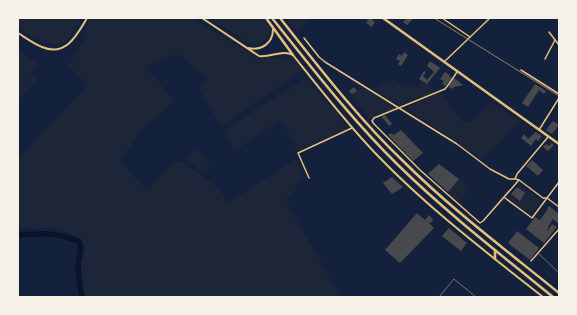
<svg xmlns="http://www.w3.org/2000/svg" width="577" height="315" font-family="Quicksand,sans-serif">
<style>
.green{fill:#1d2539}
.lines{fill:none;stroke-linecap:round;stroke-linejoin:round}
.river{stroke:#0b132b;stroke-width:5.5}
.building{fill:#48494c}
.service{stroke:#e5c07b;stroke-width:0.5}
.minor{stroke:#e5c07b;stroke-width:1.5}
.secondary{stroke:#e5c07b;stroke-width:2}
.primary{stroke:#e5c07b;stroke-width:2.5}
.trunk{stroke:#e5c07b;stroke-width:2.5}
.rail{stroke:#918062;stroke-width:1}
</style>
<rect width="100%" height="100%" fill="#14213d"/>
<!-- green -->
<g class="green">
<path d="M18 18H81C77 24 74 31 69 37 53 54 32 36 18 27Z"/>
<path d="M91 18H192L259 59 292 56 302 70 221 127 198 87 209 79 178 54 145 66 175 101 144 127 120 161 147 190 172 163 182 161 213 184 225 197 223 203 229 202 296 159 304 178 297 183 294 193 285 199 339 294 338 297H85L81 264 85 251V245L79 237 54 228H22L18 227V158L88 85 68 66 83 42 87 25Z"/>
<path d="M210 18H263C266 21 269 25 269 30 270 42 258 47 248 43Z"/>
<path d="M286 18H309L298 33Z"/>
<path d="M18 49 39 65 30 73 37 81 18 99Z"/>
<path d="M306 78 347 126 346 130 300 150 295 151V144L280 120 235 151 223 131Z"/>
<path d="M392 79 403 85 418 88 421 80 434 88 435 91 401 106 399 105 375 91 379 84 389 83Z"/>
<path d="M363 87 397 107V108L370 119 351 96Z"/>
<path d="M442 92 443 94C447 100 459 120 465 122 469 123 469 122 472 121L491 102 521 122 509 132 496 148 493 147 483 159 474 154 408 109 407 107Z"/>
<path d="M197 148 211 167 202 173 185 158Z"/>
<path d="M459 179 470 187 459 203 448 192Z"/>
<path d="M519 184 541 200 531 214 508 198 511 194 520 200 525 193 517 187Z"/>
</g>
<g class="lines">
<!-- river -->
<path class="river" d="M18 234C28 236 37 233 47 234 54 234 73 238 79 242 82 248 80 251 79 258 76 271 80 284 82 297"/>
</g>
<!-- building -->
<g class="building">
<path d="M366 18H370L375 22 372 27 366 23 368 20Z"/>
<path d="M407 18H412L413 19 407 25 403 22Z"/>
<path d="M404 52 408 55 401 66 398 64 400 61 396 59 399 54 402 56Z"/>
<path d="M430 61 440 68 427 84 419 79 424 71 426 72 423 76 427 80 434 72 427 66Z"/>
<path d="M445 72 450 75 449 76 452 78 446 86 442 84 444 81 440 79Z"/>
<path d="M454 78 463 85 460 86 454 87 451 89 449 87Z"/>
<path d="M535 84 546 91 544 94 539 90 528 107 522 103Z"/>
<path d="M354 87 357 91 352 94 349 91Z"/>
<path d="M385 115 392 124 389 126 381 116Z"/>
<path d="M553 121 559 125 552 134 546 130Z"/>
<path d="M401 130 423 153 413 161 388 135 391 133 394 135Z"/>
<path d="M536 132 542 136 538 141 536 139 531 146 521 138 524 134 528 139Z"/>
<path d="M551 143 554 145 548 151 543 147 546 144 550 146Z"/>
<path d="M532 160 543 170 538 176 526 166Z"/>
<path d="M439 164 459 179 448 192 428 174Z"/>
<path d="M392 177 403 187 392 194 383 183Z"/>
<path d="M517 187 525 193 520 201 511 194Z"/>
<path d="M549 206 559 214V224L553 219 548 227 549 228 547 230 548 231 552 224 557 227 544 243 526 229 535 217 540 220 548 209 547 208Z"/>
<path d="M417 213 425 220 429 215 433 219H432L433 220 431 223 430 222 429 223 434 228 400 263 385 250Z"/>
<path d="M449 228 467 243 461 251 442 236Z"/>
<path d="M517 231 539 248 530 260 508 243Z"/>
</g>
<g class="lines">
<!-- service -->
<g class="service">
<path d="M539 254 559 273"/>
<path d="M439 297 454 279 476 297"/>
</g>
<!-- minor -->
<g class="minor">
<path d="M442 18 470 37"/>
<path d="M549 32 559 45"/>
<path d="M304 38 319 57 325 62 436 131 457 144 490 169 509 179H515L519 180 543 198H547L559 207"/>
<path d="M545 59 555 40"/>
<path d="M445 61 490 18"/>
<path d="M521 70 559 94"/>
<path d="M457 72 449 84 445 89 374 118 372 121 374 124 420 170 480 223 483 221 519 180"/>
<path d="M539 130 559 98"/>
<path d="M309 178 298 153 352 128"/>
<path d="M515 179 517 174 548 137"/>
<path d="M505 198 532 218 559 182"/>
<path d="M531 261 559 229"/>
</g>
<!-- secondary -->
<g class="secondary">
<path d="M202 18 259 56C270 58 283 49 293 55 320 89 347 124 377 155 428 208 486 252 543 297"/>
<path d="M18 33C26 38 34 44 42 47 66 57 77 35 87 18"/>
<path d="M248 48C262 51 273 43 273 29"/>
</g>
<!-- primary -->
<path class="primary" d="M383 18 559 144"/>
<!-- trunk -->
<g class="trunk">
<path d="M266 18 293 55"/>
<path d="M272 18C312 68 352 120 398 165 447 213 500 254 553 297"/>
<path d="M280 18C319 67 357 117 402 160 451 209 506 250 559 293"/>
<path d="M495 250V259"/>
</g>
<!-- rail -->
<path class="rail" d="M434 18 559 96"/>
</g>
<!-- border -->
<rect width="577" height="315" fill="none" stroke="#f6f1e7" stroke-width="38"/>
</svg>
